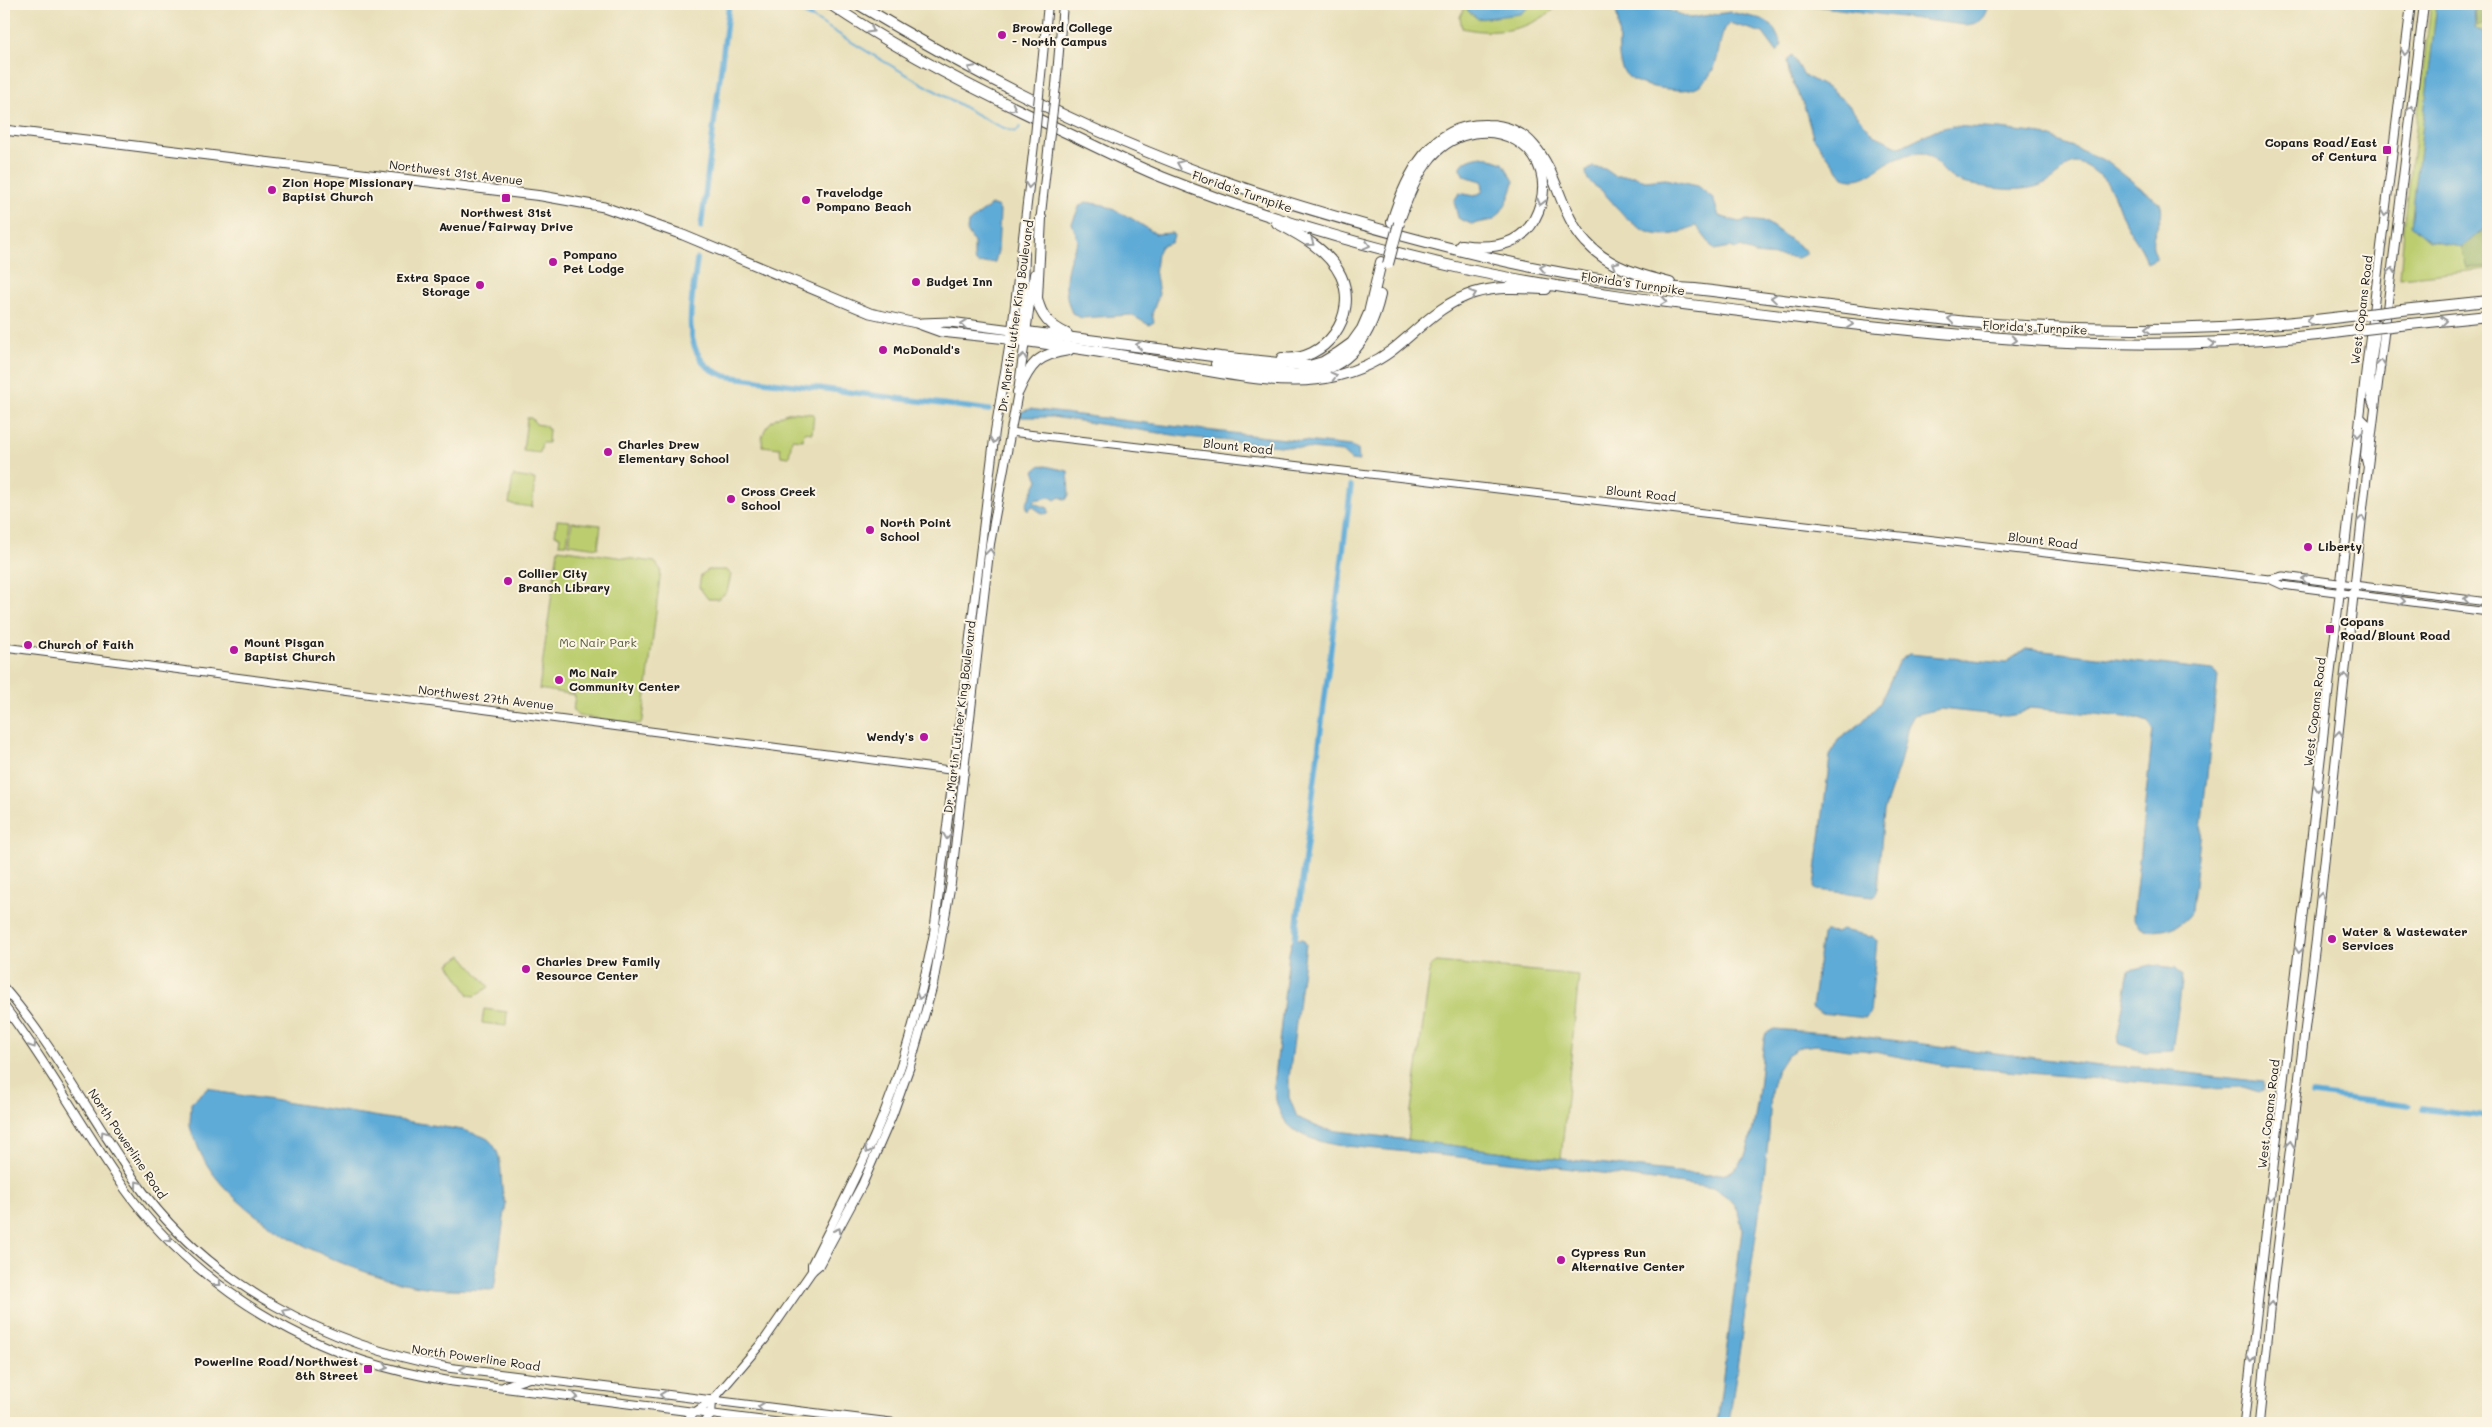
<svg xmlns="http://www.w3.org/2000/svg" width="2492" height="1427" font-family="Mali,sans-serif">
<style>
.green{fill:#bccd70;stroke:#6c7446}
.forest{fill:#95b062;stroke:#58663f}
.water{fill:#5fabd7;stroke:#3e647a}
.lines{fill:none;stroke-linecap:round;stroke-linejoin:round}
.stream{stroke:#5fabd7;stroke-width:2}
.canal{stroke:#5fabd7;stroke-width:5.5}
.tertiary-casing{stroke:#3b3934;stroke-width:9}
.secondary-casing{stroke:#3b3934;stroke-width:10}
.primary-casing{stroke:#3b3934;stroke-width:11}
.motorway-casing{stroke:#3b3934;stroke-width:12}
.tertiary{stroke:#fff;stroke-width:7}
.secondary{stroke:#fff;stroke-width:8}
.primary{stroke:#fff;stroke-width:9}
.motorway{stroke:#fff;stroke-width:10}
.secondary-bridge-casing{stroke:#3b3934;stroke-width:10;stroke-linecap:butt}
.motorway-bridge-casing{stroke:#3b3934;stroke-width:12;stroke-linecap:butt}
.secondary-bridge{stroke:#fff;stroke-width:8}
.motorway-bridge{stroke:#fff;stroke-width:10}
.oneway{stroke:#999}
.poi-dot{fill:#b5179e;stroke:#fcf5e5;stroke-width:2}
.labels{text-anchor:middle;stroke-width:4;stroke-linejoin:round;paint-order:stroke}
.poi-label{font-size:12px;font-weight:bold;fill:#1c1c1c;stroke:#fcf5e5;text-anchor:start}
.street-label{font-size:12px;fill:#1c1c1c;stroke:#fcf5e5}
.park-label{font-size:12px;fill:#545a39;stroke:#fcf5e5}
</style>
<rect width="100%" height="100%" fill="#fcf5e5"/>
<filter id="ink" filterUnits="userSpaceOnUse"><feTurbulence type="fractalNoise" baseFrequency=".02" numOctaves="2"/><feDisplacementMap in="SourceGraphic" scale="10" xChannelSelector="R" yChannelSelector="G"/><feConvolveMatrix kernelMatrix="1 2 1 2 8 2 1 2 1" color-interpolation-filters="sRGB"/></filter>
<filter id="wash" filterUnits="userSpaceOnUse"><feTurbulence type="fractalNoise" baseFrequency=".0096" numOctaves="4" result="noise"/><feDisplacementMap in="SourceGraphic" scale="20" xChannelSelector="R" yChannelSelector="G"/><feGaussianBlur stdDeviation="1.12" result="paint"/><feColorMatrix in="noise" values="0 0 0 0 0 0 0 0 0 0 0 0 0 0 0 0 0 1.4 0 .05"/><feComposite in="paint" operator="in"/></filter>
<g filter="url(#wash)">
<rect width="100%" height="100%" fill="#e8dfba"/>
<!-- green -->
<g class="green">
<path d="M1466 4H1560C1533 30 1497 36 1462 28L1460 17Z"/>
<path d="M2431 4H2488V269L2400 278 2404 228Z"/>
<path d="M793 412 814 414 812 433 804 432 803 440 792 439 789 457 781 456 780 448 762 446C763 441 761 440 763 435 766 422 781 413 793 412Z"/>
<path d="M527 418H531L536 424 546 426 547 429H549L548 443H542L540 453 523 451Z"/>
<path d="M513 476 535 479 532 507 509 504Z"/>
<path d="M557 520 570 521 567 544H559L560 536 555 535Z"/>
<path d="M572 522 601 525 598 548 569 544Z"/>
<path d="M558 549 655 562 661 570 643 719 640 724 578 716 573 711 575 695 539 689Z"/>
<path d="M708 570H727L731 575 727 592 718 599H708L699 587 701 575Z"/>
<path d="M462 955 489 987 475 996 469 995 449 964Z"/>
<path d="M1437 962 1579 975 1561 1159 1407 1140 1431 965Z"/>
<path d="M484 1009 507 1012 506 1026 482 1023Z"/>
</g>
<!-- forest -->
<g class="forest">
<path d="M2475 4H2488V24L2476 26Z"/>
<path d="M2488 226V267L2467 268 2461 247Z"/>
</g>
<!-- water -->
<g class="water">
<path d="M1465 4H1533L1520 14 1478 19 1468 11Z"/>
<path d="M1614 4H1652L1690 18 1730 12 1762 19 1772 25 1782 45 1777 52 1763 33 1729 23C1716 38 1722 60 1709 76 1698 91 1685 91 1668 89 1596 82 1629 48 1614 4Z"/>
<path d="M1800 4H1989C1986 20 1979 24 1964 25Z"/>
<path d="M2437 4H2474L2475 28 2488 36V196L2485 198 2488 209V226L2461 247 2429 241 2411 225Z"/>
<path d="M1792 55 1804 75 1829 89 1847 103 1874 135 1900 147 1935 130 1952 126 2000 129 2042 134 2106 161 2160 203C2168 224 2143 233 2157 258L2147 263C2143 247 2132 237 2125 223 2115 202 2114 183 2092 170 2087 167 2081 163 2075 163 2065 164 2058 177 2050 181 2026 194 1998 189 1972 185 1941 181 1940 158 1923 153 1911 153 1899 156 1889 162 1873 171 1862 184 1843 177L1813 137 1805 109 1789 73 1787 61Z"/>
<path d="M1483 156 1503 163 1514 181C1511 197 1504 209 1494 220L1471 224 1458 218 1454 201 1459 193 1475 196 1483 191 1482 181 1464 176 1460 169C1463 159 1474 157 1483 156Z"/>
<path d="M1593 167 1605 169 1615 176H1634L1645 181 1665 179 1698 186 1713 198 1719 216 1739 222 1747 220 1766 222 1806 251V254L1798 258 1755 254 1741 247 1737 249 1729 247 1715 250 1696 226C1688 227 1682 233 1674 234 1640 240 1624 215 1604 193 1597 185 1586 185 1586 171Z"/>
<path d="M1086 202 1104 205 1131 218 1156 234 1172 233 1174 236 1171 243 1161 246 1157 254 1155 269 1159 294 1152 314 1154 322 1149 325 1131 315 1081 318 1072 313C1061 289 1066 264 1078 241L1072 223 1080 205Z"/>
<path d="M991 205 997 206 1000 211 998 251 995 262 978 264 974 260V243L967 231 968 223Z"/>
<path d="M1030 409C1137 422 1244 435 1351 446L1358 449 1359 461 1351 460 1342 452 1186 437 1052 417H1020L1021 412Z"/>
<path d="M1041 465 1068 471C1069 479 1068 486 1069 495L1066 500 1060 497 1055 500 1050 497 1035 500 1034 503 1048 508 1049 513 1043 514 1032 506 1028 511 1026 504 1038 480 1034 471Z"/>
<path d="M2026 649 2213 670 2218 676 2192 911C2183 930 2142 941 2133 917L2153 729 2148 722 2136 718 2030 708 2019 714 2006 716 1940 709 1914 715 1908 726 1900 763 1884 811 1877 892 1874 896 1816 890 1814 887 1830 756 1838 740 1860 724 1880 703 1899 661 1909 654 2005 663Z"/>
<path d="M1841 930 1872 936 1877 941 1870 1013 1865 1018 1821 1013 1812 1008 1822 935 1825 932 1836 933Z"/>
<path d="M1295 939H1303L1306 944 1289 1078V1097L1297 1117 1322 1129 1536 1156 1705 1175C1717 1174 1729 1175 1738 1166 1757 1148 1760 1068 1764 1040L1766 1033 1774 1029 1851 1035 2100 1066 2138 1067 2263 1082V1090L2259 1092 2243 1087 2206 1088 1947 1066 1864 1050H1848L1816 1045 1800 1047 1787 1055 1776 1072 1771 1091 1769 1133 1763 1187 1729 1423H1717L1742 1230C1739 1208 1732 1198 1713 1188L1550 1166 1336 1145C1298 1137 1277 1127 1274 1086L1289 953 1292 941Z"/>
<path d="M2151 965 2176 968 2183 976 2172 1051 2145 1052 2119 1044 2118 1034 2129 970Z"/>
<path d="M209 1087 220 1092 463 1130C470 1133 483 1135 489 1140 507 1157 497 1183 506 1204L494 1290C474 1289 453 1290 433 1288 358 1280 227 1221 198 1147 196 1140 191 1132 190 1126 190 1118 191 1110 191 1103Z"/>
</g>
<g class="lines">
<!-- stream -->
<path class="stream" d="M810 16C855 45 901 72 948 98 970 110 992 125 1016 132L1020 127"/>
<!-- canal -->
<g class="canal">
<path d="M792 4 810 16"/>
<path d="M701 227 729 4"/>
<path d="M697 259C694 292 679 341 708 367 712 371 720 373 725 376L989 410"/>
<path d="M1295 939 1351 486"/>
<path d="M2313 1094 2408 1106"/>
<path d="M2422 1108 2488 1116"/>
</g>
</g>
</g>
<g filter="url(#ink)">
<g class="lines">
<defs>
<g id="tertiary">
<path d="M1010 432 2269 579 2282 585 2488 612"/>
<path d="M2270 579 2283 576 2488 602"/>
<path d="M4 647 965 772"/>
</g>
<g id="secondary">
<path d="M1040 85 1048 4"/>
<path d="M1056 86 1063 4"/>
<path d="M1040 223 1049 142"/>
<path d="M1023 326 1025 253"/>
<path d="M2375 407C2364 392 2375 344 2377 324"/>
<path d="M2360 417 2368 425 2365 455 2367 464"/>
<path d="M4 988C55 1047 91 1118 136 1182 209 1286 329 1346 451 1368L895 1423"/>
<path d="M4 1006C48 1064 83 1129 125 1189 182 1269 271 1330 364 1361 392 1370 420 1376 449 1381L782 1423"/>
<path d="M812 1271V1264C833 1222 855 1180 874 1137 903 1072 920 1003 934 933L995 431 1012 330 1035 136"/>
<path d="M505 1386 529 1378"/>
<path d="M685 1423 694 1413 712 1401 765 1339 812 1271 819 1265 862 1185 892 1116 910 1066 933 985 951 883 990 544 1018 392 1034 274"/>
<path d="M703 1423 711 1415 712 1401"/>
<path d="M2244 1423 2360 417 2411 4"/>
<path d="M2259 1423 2273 1286 2316 940 2364 499 2424 4"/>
</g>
<g id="primary">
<path d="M4 130 542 196 604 207 683 235 870 313 916 323 941 332 1026 341"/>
<path d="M921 323 950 322 1027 332"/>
</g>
<g id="motorway">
<path d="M830 4C902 53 981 93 1061 130 1095 146 1128 163 1162 177 1259 216 1359 245 1460 268 1577 293 1697 306 1816 320 1997 341 2175 356 2357 330"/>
<path d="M858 4C974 74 1100 138 1229 183 1285 203 1342 219 1400 235 1496 261 1596 284 1695 289 1790 300 1885 315 1981 323 2107 333 2233 331 2359 315"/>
<path d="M1041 218 1037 298C1041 317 1050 326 1067 334"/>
<path d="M1400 218C1408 196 1416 175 1431 157 1482 100 1572 148 1534 220 1519 247 1488 249 1461 245"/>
<path d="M1392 222C1406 176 1431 123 1487 125 1505 125 1523 132 1534 146 1558 173 1560 214 1586 242 1608 267 1639 275 1670 283"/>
<path d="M1277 223C1300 235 1329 250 1341 276 1359 316 1325 363 1282 358"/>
<path d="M2402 310 2488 301"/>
<path d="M2400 325 2488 316"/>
<path d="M1027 332 1220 357 1309 366 1323 362 1338 353 1352 343 1362 329 1369 313 1381 262"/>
<path d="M1026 341C1071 347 1115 354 1160 362 1212 371 1285 389 1336 376 1355 371 1375 363 1391 351 1418 330 1441 303 1474 293 1498 286 1521 288 1546 289"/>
<path d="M1216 364 1299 375C1348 372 1370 339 1380 295"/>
<path d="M1018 392C1030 364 1038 354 1069 350"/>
</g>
</defs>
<!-- tertiary casing -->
<use href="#tertiary" class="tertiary-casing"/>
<!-- secondary casing -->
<use href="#secondary" class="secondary-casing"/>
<!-- primary casing -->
<use href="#primary" class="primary-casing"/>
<!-- motorway casing -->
<use href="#motorway" class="motorway-casing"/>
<!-- tertiary -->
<use href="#tertiary" class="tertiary"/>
<!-- secondary -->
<use href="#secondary" class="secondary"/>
<!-- primary -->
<use href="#primary" class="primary"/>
<!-- motorway -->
<use href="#motorway" class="motorway"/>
<defs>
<g id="secondary-bridge">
<path d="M1035 136 1040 85"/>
<path d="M1049 142 1056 86"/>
</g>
<g id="motorway-bridge">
<path d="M1388 264 1399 223"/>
<path d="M2359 315 2402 310"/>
<path d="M2357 330 2400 325"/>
</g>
</defs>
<!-- secondary-bridge casing -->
<use href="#secondary-bridge" class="secondary-bridge-casing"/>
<!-- motorway-bridge casing -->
<use href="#motorway-bridge" class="motorway-bridge-casing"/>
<!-- secondary-bridge -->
<use href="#secondary-bridge" class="secondary-bridge"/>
<!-- motorway-bridge -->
<use href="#motorway-bridge" class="motorway-bridge"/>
</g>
<!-- one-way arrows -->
<defs><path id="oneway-chevron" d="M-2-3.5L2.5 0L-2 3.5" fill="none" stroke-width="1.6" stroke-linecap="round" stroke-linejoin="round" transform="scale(1.25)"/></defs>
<g class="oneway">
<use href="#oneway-chevron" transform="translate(871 30) rotate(31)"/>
<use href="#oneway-chevron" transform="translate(2405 52) rotate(97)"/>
<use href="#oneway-chevron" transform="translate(971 69) rotate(-153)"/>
<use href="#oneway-chevron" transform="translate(1013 108) rotate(26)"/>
<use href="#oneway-chevron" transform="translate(2411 109) rotate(-83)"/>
<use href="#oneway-chevron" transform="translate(1180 164) rotate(-158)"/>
<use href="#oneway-chevron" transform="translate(1029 185) rotate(97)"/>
<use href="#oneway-chevron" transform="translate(1541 202) rotate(104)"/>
<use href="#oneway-chevron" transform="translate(2385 213) rotate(97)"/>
<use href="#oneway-chevron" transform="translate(1311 243) rotate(36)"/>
<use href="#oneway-chevron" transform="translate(1367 245) rotate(15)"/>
<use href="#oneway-chevron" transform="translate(1615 265) rotate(-152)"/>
<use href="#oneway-chevron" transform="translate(1543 268) rotate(-169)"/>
<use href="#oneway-chevron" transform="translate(2392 271) rotate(-83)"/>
<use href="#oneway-chevron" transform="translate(1473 294) rotate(-19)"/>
<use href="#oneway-chevron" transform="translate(1774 298) rotate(-174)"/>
<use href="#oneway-chevron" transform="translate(1664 301) rotate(8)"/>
<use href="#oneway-chevron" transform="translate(1951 319) rotate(-173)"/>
<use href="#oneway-chevron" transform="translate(2310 321) rotate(173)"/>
<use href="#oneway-chevron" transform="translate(2444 321) rotate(-6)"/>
<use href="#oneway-chevron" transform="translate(964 324) rotate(-173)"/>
<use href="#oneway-chevron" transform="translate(1850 324) rotate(7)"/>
<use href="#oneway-chevron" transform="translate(2148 329) rotate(180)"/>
<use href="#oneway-chevron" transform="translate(2014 340) rotate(3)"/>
<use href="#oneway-chevron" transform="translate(2212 344) rotate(-3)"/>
<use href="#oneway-chevron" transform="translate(1139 345) rotate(-173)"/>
<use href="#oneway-chevron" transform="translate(1023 357) rotate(-81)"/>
<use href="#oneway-chevron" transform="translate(2381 363) rotate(-83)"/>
<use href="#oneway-chevron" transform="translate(1334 376) rotate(-14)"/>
<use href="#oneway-chevron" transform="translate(2358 434) rotate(96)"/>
<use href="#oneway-chevron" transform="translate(994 440) rotate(97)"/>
<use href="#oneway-chevron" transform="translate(2362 519) rotate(-83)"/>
<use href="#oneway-chevron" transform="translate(990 552) rotate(-84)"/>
<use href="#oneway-chevron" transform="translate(2305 579) rotate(-173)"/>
<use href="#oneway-chevron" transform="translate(2467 599) rotate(-173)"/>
<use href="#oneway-chevron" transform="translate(2402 601) rotate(7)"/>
<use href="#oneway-chevron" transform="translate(2345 677) rotate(-84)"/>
<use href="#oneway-chevron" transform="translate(2339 734) rotate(-84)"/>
<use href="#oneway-chevron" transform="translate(2318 788) rotate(97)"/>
<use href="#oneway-chevron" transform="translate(947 836) rotate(97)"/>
<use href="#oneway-chevron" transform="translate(2321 896) rotate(-84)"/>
<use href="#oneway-chevron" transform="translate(2299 950) rotate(97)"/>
<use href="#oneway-chevron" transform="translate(920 996) rotate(106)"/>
<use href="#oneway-chevron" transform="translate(33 1045) rotate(57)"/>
<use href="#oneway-chevron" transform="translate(104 1134) rotate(-123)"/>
<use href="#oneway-chevron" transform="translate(2290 1144) rotate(-83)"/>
<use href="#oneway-chevron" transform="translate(868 1150) rotate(115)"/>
<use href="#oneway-chevron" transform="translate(138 1184) rotate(-127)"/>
<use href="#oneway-chevron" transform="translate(2270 1198) rotate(97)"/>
<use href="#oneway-chevron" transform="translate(838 1231) rotate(-60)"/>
<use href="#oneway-chevron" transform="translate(169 1239) rotate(45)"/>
<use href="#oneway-chevron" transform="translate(218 1283) rotate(37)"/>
<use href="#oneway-chevron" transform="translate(2271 1305) rotate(-84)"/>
<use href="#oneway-chevron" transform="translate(286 1312) rotate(-153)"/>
<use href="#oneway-chevron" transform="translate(2251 1359) rotate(97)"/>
<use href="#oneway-chevron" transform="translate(385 1367) rotate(16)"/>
<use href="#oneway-chevron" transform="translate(463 1370) rotate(-173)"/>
<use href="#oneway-chevron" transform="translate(663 1395) rotate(-173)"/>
<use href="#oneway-chevron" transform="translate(575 1397) rotate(7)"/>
<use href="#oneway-chevron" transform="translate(761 1407) rotate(-173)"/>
</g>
</g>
<!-- markers -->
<g class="poi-dot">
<circle cx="1002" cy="35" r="5"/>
<rect x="2382" y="145" width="10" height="10" rx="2.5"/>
<circle cx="272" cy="190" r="5"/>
<rect x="501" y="193" width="10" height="10" rx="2.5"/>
<circle cx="806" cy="200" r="5"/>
<circle cx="553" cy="262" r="5"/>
<circle cx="916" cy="282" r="5"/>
<circle cx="480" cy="285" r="5"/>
<circle cx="883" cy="350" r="5"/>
<circle cx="608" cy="452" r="5"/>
<circle cx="731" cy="499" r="5"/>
<circle cx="870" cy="530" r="5"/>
<circle cx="2308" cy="547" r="5"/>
<circle cx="508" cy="581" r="5"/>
<rect x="2325" y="624" width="10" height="10" rx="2.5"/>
<circle cx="28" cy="645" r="5"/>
<circle cx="234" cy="650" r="5"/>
<circle cx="559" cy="680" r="5"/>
<circle cx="924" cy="737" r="5"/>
<circle cx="2332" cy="939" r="5"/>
<circle cx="526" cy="969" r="5"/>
<circle cx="1561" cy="1260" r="5"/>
<rect x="363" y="1364" width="10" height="10" rx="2.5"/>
</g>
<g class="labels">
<!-- poi labels -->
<g class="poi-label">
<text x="1012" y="32">Broward College<tspan x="1012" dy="14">- North Campus</tspan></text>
<text x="2377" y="147" text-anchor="end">Copans Road/East<tspan x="2377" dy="14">of Centura</tspan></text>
<text x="282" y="187">Zion Hope Missionary<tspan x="282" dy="14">Baptist Church</tspan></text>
<text x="816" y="197">Travelodge<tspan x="816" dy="14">Pompano Beach</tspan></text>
<text x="506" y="217" text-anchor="middle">Northwest 31st<tspan x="506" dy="14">Avenue/Fairway Drive</tspan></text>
<text x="563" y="259">Pompano<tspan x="563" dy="14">Pet Lodge</tspan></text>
<text x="470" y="282" text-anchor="end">Extra Space<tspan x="470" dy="14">Storage</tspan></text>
<text x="926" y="286">Budget Inn</text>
<text x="893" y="354">McDonald's</text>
<text x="618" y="449">Charles Drew<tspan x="618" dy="14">Elementary School</tspan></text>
<text x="741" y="496">Cross Creek<tspan x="741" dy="14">School</tspan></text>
<text x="880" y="527">North Point<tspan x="880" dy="14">School</tspan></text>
<text x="2318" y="551">Liberty</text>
<text x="518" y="578">Collier City<tspan x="518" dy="14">Branch Library</tspan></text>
<text x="2340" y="626">Copans<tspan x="2340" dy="14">Road/Blount Road</tspan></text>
<text x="244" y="647">Mount Pisgan<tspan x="244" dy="14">Baptist Church</tspan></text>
<text x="38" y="649">Church of Faith</text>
<text x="569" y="677">Mc Nair<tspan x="569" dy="14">Community Center</tspan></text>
<text x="914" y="741" text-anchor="end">Wendy's</text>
<text x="2342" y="936">Water &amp; Wastewater<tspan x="2342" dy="14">Services</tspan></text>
<text x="536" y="966">Charles Drew Family<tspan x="536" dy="14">Resource Center</tspan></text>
<text x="1571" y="1257">Cypress Run<tspan x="1571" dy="14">Alternative Center</tspan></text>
<text x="358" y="1366" text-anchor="end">Powerline Road/Northwest<tspan x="358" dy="14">8th Street</tspan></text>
</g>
<!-- street labels -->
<g class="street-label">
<text transform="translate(456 173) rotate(7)" y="4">Northwest 31st Avenue</text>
<text transform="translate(1242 192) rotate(19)" y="4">Florida's Turnpike</text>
<text transform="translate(1633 284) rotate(8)" y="4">Florida's Turnpike</text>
<text transform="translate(2362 310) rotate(-83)" y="4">West Copans Road</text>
<text transform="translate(1016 316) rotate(-82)" y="4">Dr. Martin Luther King Boulevard</text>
<text transform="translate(2035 328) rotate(3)" y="4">Florida's Turnpike</text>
<text transform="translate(1238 447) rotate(6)" y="4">Blount Road</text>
<text transform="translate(1641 494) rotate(6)" y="4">Blount Road</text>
<text transform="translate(2043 541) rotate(7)" y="4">Blount Road</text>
<text transform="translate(486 698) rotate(7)" y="4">Northwest 27th Avenue</text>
<text transform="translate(2315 712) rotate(-83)" y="4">West Copans Road</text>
<text transform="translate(960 717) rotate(-83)" y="4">Dr. Martin Luther King Boulevard</text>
<text transform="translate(2269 1114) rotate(-83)" y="4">West Copans Road</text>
<text transform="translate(127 1144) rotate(56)" y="4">North Powerline Road</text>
<text transform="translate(476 1358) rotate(8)" y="4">North Powerline Road</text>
</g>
<!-- park labels -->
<g class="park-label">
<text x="598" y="647">Mc Nair Park</text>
</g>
</g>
<!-- margin -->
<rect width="2492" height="1427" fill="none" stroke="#fcf5e5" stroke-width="20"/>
</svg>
